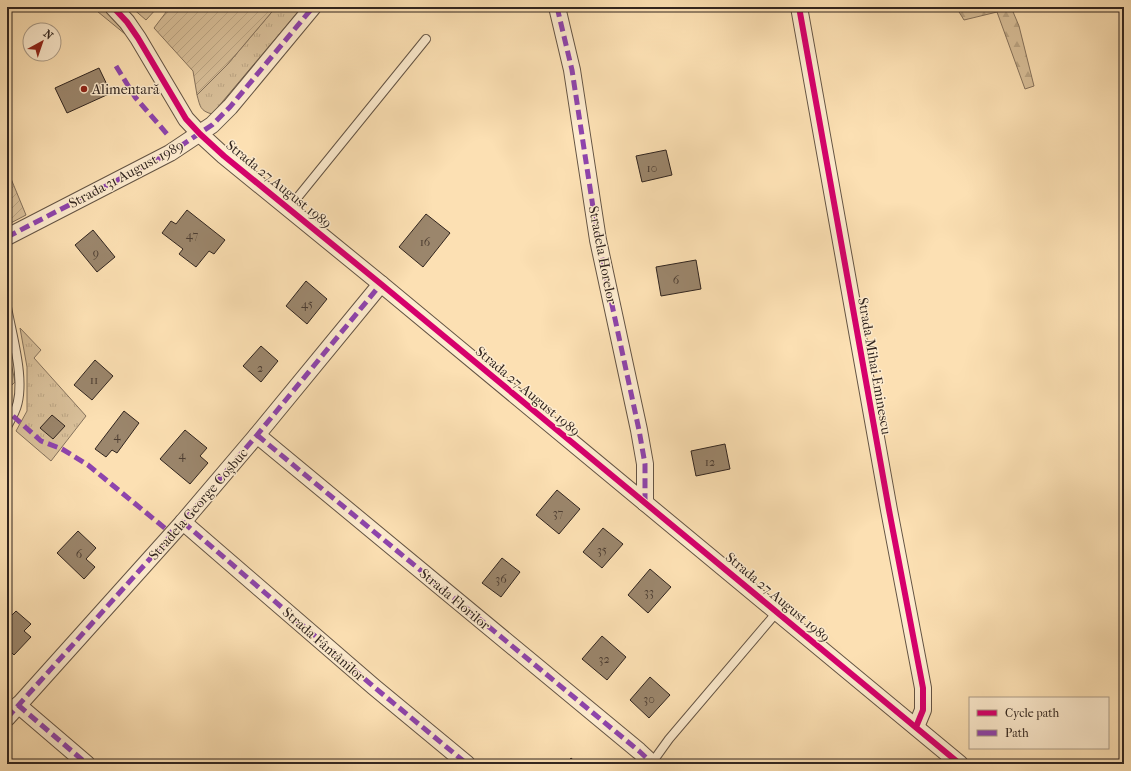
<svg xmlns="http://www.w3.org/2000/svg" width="1131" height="771" font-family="'IM FELL French Canon',serif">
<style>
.grass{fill:url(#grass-tufts);stroke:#85725c}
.forest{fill:url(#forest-firs);stroke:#85725c}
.garden{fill:url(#garden-furrows);stroke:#85725c}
.building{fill:#9b866c;stroke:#31251f}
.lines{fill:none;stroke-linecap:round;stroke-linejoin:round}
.lane-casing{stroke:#645444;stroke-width:10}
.street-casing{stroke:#645444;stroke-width:18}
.lane{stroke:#fdebce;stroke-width:8}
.street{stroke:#fdebce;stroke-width:16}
.quiet{stroke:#8e44ad;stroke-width:5;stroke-dasharray:10 5;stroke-linecap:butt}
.cycleway-casing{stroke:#fdebce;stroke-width:8}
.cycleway{stroke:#d6006c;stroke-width:6}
.poi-dot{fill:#8f2418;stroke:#fdebce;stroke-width:1.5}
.labels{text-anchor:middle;stroke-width:3;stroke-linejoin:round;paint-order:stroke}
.number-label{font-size:12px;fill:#4c3d32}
.poi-label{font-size:14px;fill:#31251f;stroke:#fdebce;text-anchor:start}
.street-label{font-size:14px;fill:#31251f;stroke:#fdebce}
</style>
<defs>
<pattern id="grass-tufts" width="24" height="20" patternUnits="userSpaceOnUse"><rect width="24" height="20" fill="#d9c09a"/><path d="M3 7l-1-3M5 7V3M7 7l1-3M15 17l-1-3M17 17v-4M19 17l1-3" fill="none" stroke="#bba584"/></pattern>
<pattern id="forest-firs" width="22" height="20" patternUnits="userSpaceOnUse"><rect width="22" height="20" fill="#d9c09a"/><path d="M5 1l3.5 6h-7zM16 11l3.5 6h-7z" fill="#bba584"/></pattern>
<pattern id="garden-furrows" width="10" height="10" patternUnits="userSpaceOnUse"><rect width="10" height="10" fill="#d9c09a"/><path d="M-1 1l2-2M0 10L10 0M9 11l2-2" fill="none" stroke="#bba584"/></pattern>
</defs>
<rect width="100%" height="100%" fill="#fce0b3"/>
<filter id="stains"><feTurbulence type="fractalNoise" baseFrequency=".005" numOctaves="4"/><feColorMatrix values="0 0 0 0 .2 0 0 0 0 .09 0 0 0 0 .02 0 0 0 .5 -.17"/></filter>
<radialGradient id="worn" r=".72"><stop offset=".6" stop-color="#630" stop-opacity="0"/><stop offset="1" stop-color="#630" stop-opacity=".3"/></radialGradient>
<!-- grass -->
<g class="grass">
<path d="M92 7C108 7 117 23 125 34Z"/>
<path d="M131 7H158L146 20Z"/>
<path d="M276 7H302L212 114C200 111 200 106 197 95L227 65Z"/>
<path d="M20 328 41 350 34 358 86 416 51 461 16 431 27 411V367Z"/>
<path d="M7 343 15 382 10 387 7 385Z"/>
</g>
<!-- forest -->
<path class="forest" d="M956 7H1011L1019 26 1034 86 1025 89 997 12 964 20Z"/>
<!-- garden -->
<g class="garden">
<path d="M170 7H276L227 65 197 95 193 71 154 28Z"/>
<path d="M7 169 26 215 7 225Z"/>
</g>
<!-- building -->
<g class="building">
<path d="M99 68 111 93 67 113 55 88Z"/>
<path d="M666 150 672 175 642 182 636 156Z"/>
<path d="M187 210 225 240 214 254 209 251 196 267 179 254 183 249 162 233 171 221 176 224Z"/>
<path d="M426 214 450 233 423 267 399 247Z"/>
<path d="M93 230 115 257 97 272 75 245Z"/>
<path d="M696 260 701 289 661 296 656 267Z"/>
<path d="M306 281 327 299 307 324 286 306Z"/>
<path d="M261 346 278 361 261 382 243 366Z"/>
<path d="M95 360 113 376 92 400 74 385Z"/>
<path d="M124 411 139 423 117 453 112 450 106 457 95 449Z"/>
<path d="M52 415 65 426 53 439 40 428Z"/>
<path d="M185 430 207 448 200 456 208 463 190 484 160 459Z"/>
<path d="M725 444 730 469 696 476 691 451Z"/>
<path d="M557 490 580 509 559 534 536 515Z"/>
<path d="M603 528 623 544 602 568 583 552Z"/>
<path d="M78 531 96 548 86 559 95 567 84 579 57 553Z"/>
<path d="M502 558 520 572 501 597 482 583Z"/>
<path d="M650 569 671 587 648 613 628 595Z"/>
<path d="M16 611 31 624 24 631 31 637 14 655 7 648V620Z"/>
<path d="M602 636 626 657 607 680 582 659Z"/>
<path d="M650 677 670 695 649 718 630 700Z"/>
<path d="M571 758 578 764H566Z"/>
</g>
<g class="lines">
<defs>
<g id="lane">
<path d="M289 208 426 39"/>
<path d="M7 307C12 336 27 384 15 411 13 416 10 421 8 425"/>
<path d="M651 764 669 739 777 612"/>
</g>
<g id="street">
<path d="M113 7 127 22 138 38 186 119 200 134 224 156 381 284 960 764"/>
<path d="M557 7 572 70 598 240 639 430 645 464V503"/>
<path d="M799 7 889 510 923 688V710L916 727"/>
<path d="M7 237 170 153 212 125 230 107 313 7"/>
<path d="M257 435 639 751 653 764"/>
<path d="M183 522 374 687 467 764"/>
<path d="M18 705 87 764"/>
<path d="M7 718 183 522 257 435 381 284"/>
</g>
</defs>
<!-- lane casing -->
<use href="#lane" class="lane-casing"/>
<!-- street casing -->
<use href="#street" class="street-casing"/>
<!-- lane -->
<use href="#lane" class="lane"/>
<!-- street -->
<use href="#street" class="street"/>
<!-- quiet -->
<g class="quiet">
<path d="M557 7 572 70 598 240 639 430 645 464V503"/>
<path d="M116 66 135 97 167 134"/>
<path d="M7 237 170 153 212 125 230 107 313 7"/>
<path d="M13 416 41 441 62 449 88 465 172 534"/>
<path d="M257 435 639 751 653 764"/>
<path d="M183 522 374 687 467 764"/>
<path d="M18 705 87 764"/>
<path d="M7 718 183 522 257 435 381 284"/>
</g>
<defs>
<g id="cycleway">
<path d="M113 7 127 22 138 38 186 119 200 134 224 156 381 284 960 764"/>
<path d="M799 7 889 510 923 688V710L916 727"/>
</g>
</defs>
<!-- cycleway casing -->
<use href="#cycleway" class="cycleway-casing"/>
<!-- cycleway -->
<use href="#cycleway" class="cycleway"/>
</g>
<!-- markers -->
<circle class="poi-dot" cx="84" cy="89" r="4"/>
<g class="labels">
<!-- number labels -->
<g class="number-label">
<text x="652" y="172">10</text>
<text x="192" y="239">47</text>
<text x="425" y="246">16</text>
<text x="96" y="257">9</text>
<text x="676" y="284">6</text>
<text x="307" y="308">45</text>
<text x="260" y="372">2</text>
<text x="94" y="384">11</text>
<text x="117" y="440">4</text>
<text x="182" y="459">4</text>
<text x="710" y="466">12</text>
<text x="558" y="517">37</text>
<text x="602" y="554">35</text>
<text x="79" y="558">6</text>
<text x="501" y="583">36</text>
<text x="649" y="596">33</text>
<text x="604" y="663">32</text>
<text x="649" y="703">30</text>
</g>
<!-- poi labels -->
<g class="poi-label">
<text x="92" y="94">Alimentară</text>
</g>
<!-- street labels -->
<g class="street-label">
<text transform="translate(126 174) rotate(-28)" y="5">Strada 31 August 1989</text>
<text transform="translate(279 184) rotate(39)" y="5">Strada 27 August 1989</text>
<text transform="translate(603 255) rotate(79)" y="5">Stradela Horelor</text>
<text transform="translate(875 366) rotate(80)" y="5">Strada Mihai Eminescu</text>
<text transform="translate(528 391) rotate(40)" y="5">Strada 27 August 1989</text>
<text transform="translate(198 504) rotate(-49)" y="5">Stradela George Coșbuc</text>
<text transform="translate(778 597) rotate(40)" y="5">Strada 27 August 1989</text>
<text transform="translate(455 599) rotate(40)" y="5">Strada Florilor</text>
<text transform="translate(324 644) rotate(41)" y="5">Strada Fântânilor</text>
</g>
</g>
<!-- margin -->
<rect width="1131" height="771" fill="none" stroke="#fce0b3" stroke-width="24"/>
<rect x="8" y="8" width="1115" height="755" fill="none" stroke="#31251f" stroke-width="2"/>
<rect x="12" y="12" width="1107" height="747" fill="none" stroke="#31251f"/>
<!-- legend -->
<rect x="969" y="697" width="140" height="52" fill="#fdebce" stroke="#ab9c88"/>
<rect x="977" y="710" width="20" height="6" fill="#d6006c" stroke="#ab9c88"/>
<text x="1005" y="717" font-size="12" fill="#31251f">Cycle path</text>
<rect x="977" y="730" width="20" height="6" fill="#8e44ad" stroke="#ab9c88"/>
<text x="1005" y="737" font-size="12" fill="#31251f">Path</text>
<!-- north arrow -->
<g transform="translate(42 42) rotate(40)"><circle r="19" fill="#fdebce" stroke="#ab9c88"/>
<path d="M0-3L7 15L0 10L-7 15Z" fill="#8f2418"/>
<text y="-6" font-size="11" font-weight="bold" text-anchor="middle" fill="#31251f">N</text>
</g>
<rect width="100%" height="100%" filter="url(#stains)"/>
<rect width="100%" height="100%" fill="url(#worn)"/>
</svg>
